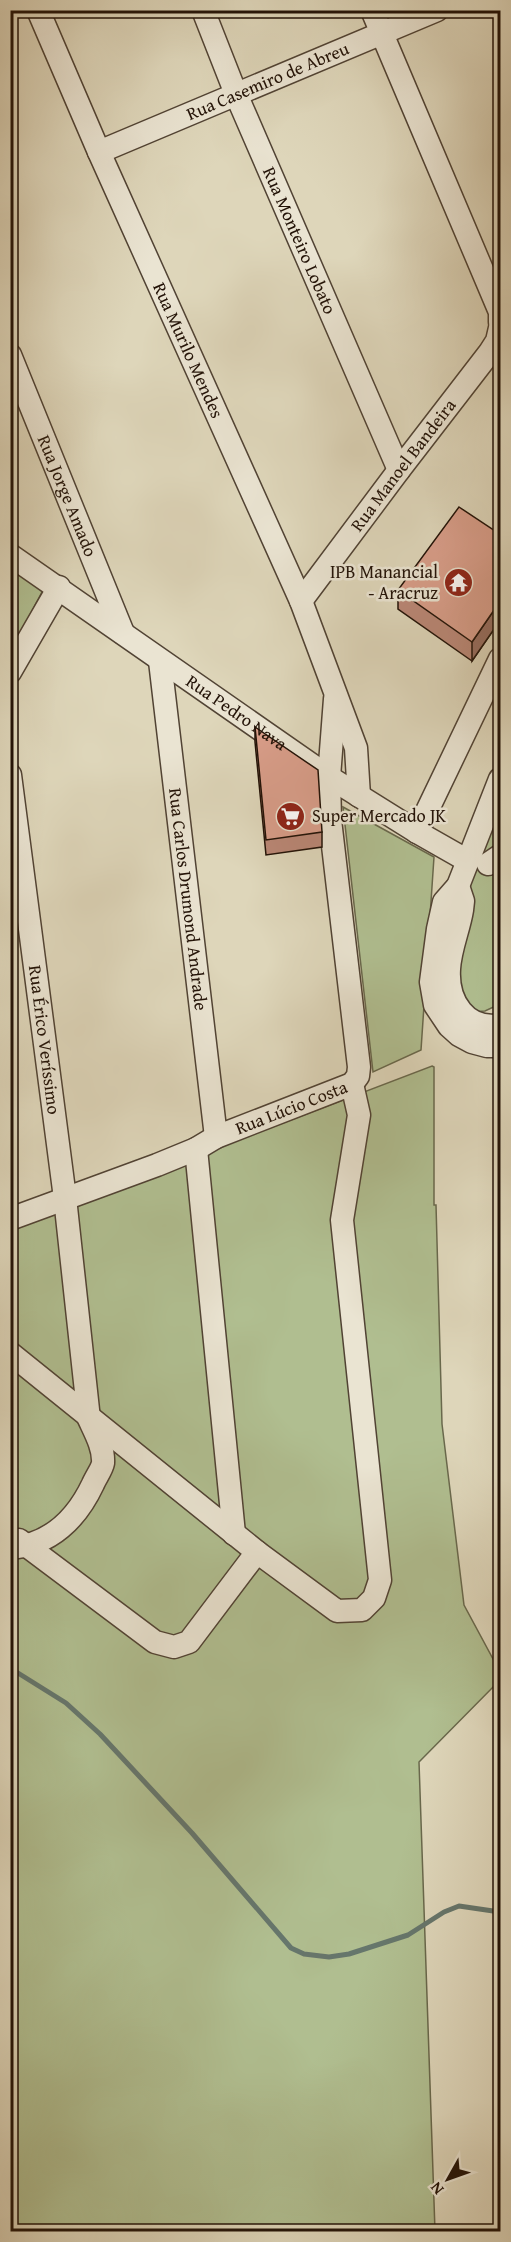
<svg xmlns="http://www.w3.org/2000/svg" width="511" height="2242" font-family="'Gentium Book Plus',serif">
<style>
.green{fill:#b0be90;stroke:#69684c;stroke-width:1.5}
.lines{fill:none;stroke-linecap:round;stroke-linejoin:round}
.stream{stroke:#66766c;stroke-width:5}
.minor-casing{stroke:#514334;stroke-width:25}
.minor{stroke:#eae4d2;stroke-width:22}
.wall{fill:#ba8776;stroke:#221207;stroke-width:1.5}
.shaded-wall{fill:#976e60;stroke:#221207;stroke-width:1.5}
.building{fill:#d89d89;stroke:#221207;stroke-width:1.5}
.labels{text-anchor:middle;stroke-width:5;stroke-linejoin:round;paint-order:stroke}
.street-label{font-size:18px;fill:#221207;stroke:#eae4d2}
.poi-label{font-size:18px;fill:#221207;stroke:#eae4d2;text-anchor:end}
</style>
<rect width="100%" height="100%" fill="#ded6ba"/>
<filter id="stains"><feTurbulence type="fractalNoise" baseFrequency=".00333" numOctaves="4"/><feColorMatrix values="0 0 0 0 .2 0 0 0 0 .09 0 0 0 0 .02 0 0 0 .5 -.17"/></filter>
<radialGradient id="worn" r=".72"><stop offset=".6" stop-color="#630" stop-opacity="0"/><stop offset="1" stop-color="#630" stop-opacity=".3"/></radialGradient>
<!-- green -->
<g class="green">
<path d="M11 568 43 590 11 651Z"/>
<path d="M500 769V1004L485 1011 470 1012 442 968Z"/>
<path d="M343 807 434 857 421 1050 373 1072Z"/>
<path d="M432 1066 434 1067V1205H436L442 1424 464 1605 500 1672V1680L419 1762 435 2231 11 2232V1227Z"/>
</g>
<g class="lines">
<!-- stream -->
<path class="stream" d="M10 1668 66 1703 100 1734 192 1833 291 1948 304 1954 329 1957 349 1954 408 1935 444 1912 459 1906 500 1912"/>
<defs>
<g id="minor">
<path id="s1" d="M38 10 99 152 301 601 356 748 359 796"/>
<path id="s2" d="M203 10 236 94 399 470"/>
<path d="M372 10 500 312V322"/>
<path id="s3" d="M99 152 437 10"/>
<path id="s4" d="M10 355 123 633"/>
<path id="s5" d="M10 555 329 777 417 832 468 861"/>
<path id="s6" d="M301 601 399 470 490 352 497 341 500 328"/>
<path id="s7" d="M160 661 216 1137"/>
<path d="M10 672 59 587"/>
<path id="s8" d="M10 775 65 1198 89 1419C95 1432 104 1448 103 1463 102 1469 96 1477 93 1484 77 1518 51 1545 10 1548"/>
<path d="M500 779 458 886 444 902 438 929 431 982 435 1005 449 1026 459 1035 472 1042 487 1046H500"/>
<path d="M417 832 500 659"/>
<path d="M488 864 500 856"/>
<path d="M458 886 463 901 462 910C459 929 450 949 449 969 447 1001 466 1031 500 1025"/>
<path d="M196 1149 234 1534"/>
<path id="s9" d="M10 1219 157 1165 196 1149 216 1137 352 1084 358 1076 359 1067 330 820 329 777 335 699"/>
<path d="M10 1353 257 1552 337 1611 362 1610 374 1598 380 1580 342 1220 359 1115 352 1084"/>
<path d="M19 1540 155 1642 174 1647 189 1642 257 1552"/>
</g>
</defs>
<!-- minor casing -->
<use href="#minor" class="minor-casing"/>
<!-- minor -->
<use href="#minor" class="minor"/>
</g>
<!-- wall -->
<g class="wall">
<path d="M501 535V619L472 661 398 609V590Z"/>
<path d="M255 727 322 832V847L266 855 255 742Z"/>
</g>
<!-- shaded-wall -->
<path class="shaded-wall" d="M501 600V619L472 661V642Z"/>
<!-- building -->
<g class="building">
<path d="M459 507 501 535V600L472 642 398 590Z"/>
<path d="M255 727 318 770 322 832 266 840Z"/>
</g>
<!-- icons -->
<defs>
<symbol id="temple-disc" viewBox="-11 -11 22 22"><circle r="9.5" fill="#8f2418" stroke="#eae4d2"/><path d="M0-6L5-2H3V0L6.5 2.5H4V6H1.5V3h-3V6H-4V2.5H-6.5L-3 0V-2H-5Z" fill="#fff"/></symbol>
<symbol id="supermarket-disc" viewBox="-11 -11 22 22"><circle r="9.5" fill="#8f2418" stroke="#eae4d2"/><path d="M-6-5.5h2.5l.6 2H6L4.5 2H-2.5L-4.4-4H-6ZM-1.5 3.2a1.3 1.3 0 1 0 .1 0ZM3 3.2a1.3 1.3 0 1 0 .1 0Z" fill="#fff"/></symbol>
</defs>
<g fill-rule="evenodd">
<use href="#temple-disc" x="442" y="566" width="33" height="33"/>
<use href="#supermarket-disc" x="274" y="800" width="33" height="33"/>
</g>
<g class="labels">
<!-- street labels -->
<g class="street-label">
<text dy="6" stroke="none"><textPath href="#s3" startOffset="183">Rua Casemiro de Abreu</textPath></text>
<text dy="6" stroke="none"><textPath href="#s2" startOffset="250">Rua Monteiro Lobato</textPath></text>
<text dy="6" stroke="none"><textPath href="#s1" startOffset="372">Rua Murilo Mendes</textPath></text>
<text dy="6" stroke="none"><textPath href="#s6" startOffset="170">Rua Manoel Bandeira</textPath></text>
<text dy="6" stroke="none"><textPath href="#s4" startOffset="152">Rua Jorge Amado</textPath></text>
<text dy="6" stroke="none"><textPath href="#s5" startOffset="276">Rua Pedro Nava</textPath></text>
<text dy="6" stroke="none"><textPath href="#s7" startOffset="240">Rua Carlos Drumond Andrade</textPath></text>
<text dy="6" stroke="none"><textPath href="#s8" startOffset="267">Rua Érico Veríssimo</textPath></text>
<text dy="6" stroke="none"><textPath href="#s9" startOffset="303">Rua Lúcio Costa</textPath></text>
</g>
<!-- poi labels -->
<g class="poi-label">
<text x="438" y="578">IPB Manancial<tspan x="438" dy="21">- Aracruz</tspan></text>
<text x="312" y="822" text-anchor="start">Super Mercado JK</text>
</g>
</g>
<!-- margin -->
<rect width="511" height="2242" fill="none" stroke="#ded6ba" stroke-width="36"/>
<rect x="12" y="12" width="487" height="2218" fill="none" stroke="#221207" stroke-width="3"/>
<rect x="18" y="18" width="475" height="2206" fill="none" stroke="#221207" stroke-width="1.5"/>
<!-- north arrow -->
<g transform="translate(448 2179) rotate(230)" stroke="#eae4d2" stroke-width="4.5" paint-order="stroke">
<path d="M0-4.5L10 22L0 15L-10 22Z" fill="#221207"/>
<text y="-9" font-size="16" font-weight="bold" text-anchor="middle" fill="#221207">N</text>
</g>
<rect width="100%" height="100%" filter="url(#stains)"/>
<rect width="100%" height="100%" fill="url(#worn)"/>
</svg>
